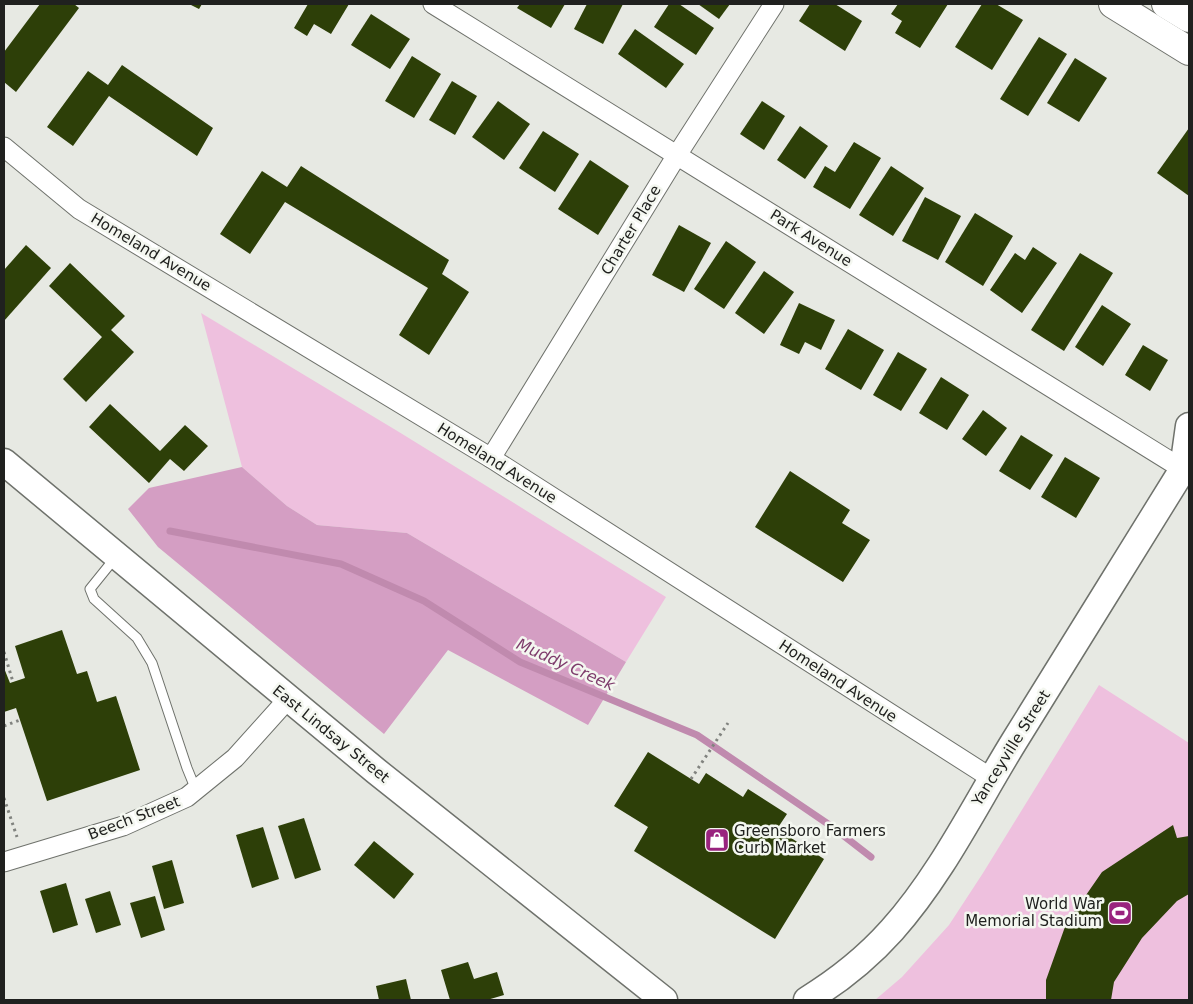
<svg xmlns="http://www.w3.org/2000/svg" width="1193" height="1004" font-family="'DejaVu Sans',sans-serif">
<style>
.green{fill:#eec0de}
.forest{fill:#d49ec3}
.lines{fill:none;stroke-linecap:round;stroke-linejoin:round}
.stream{stroke:#c08aae;stroke-width:7}
.building{fill:#2d3f08}
.lane-casing{stroke:#6f726c;stroke-width:11}
.street-casing{stroke:#6f726c;stroke-width:21}
.secondary-casing{stroke:#6f726c;stroke-width:29}
.primary-casing{stroke:#6f726c;stroke-width:30}
.path{stroke:#81837f;stroke-width:3;stroke-dasharray:2.5 4;stroke-linecap:butt}
.lane{stroke:#fff;stroke-width:9}
.street{stroke:#fff;stroke-width:19}
.secondary{stroke:#fff;stroke-width:26}
.primary{stroke:#fff;stroke-width:28}
.labels{text-anchor:middle;stroke-width:5;stroke-linejoin:round;paint-order:stroke}
.street-label{font-size:15px;fill:#20211f;stroke:#f4f7f0}
.poi-label{font-size:15px;fill:#20211f;stroke:#f4f7f0;text-anchor:start}
.water-label{font-size:16px;font-style:italic;fill:#7e3c6c;stroke:#f4f7f0}
</style>
<rect width="100%" height="100%" fill="#e7e9e3"/>
<!-- green -->
<g class="green">
<path d="M201 313 399 432 666 597 626 662 407 533 317 525 287 506 242 467Z"/>
<path d="M1099 685 1189 743V1000H875L902 977 949 925 983 873Z"/>
</g>
<!-- forest -->
<path class="forest" d="M242 467 287 506 317 525 407 533 626 662 588 725 448 650 384 734 158 547 128 509 149 488Z"/>
<g class="lines">
<!-- stream -->
<path class="stream" d="M170 531 341 564 424 601 520 662 697 735 831 826 871 857"/>
</g>
<!-- building -->
<g class="building">
<path d="M40 4H74L79 8 16 92 4 82V52Z"/>
<path d="M189 4H202L199 9Z"/>
<path d="M308 4H349L331 34 314 24 307 36 294 28Z"/>
<path d="M520 4H565L551 28 517 8Z"/>
<path d="M587 4H623L603 44 574 29Z"/>
<path d="M669 4H679L714 28 696 55 654 27Z"/>
<path d="M698 4H730L719 19Z"/>
<path d="M810 4H835L862 21 845 51 799 21Z"/>
<path d="M898 4H948L920 48 895 33 902 21 891 14Z"/>
<path d="M982 4H996L1023 20 992 70 955 47Z"/>
<path d="M371 14 410 39 390 69 351 45Z"/>
<path d="M635 29 684 64 666 88 618 54Z"/>
<path d="M1039 37 1067 54 1028 116 1000 99Z"/>
<path d="M412 56 441 74 414 118 385 101Z"/>
<path d="M1075 58 1107 78 1079 122 1047 103Z"/>
<path d="M122 65 213 128 197 156 109 96 73 146 47 127 88 71 108 85Z"/>
<path d="M452 81 477 96 455 135 429 120Z"/>
<path d="M498 101 530 124 504 160 472 137Z"/>
<path d="M762 101 785 116 764 150 740 134Z"/>
<path d="M800 126 828 146 805 179 777 160Z"/>
<path d="M1189 128V196L1157 173Z"/>
<path d="M543 131 579 154 555 192 519 168Z"/>
<path d="M854 142 881 158 850 209 813 187 825 166 835 172Z"/>
<path d="M590 160 629 186 598 235 558 209Z"/>
<path d="M301 166 449 260 442 274 469 292 429 355 399 335 428 288 285 202 250 254 220 234 262 171 287 187Z"/>
<path d="M891 166 924 188 893 236 859 215Z"/>
<path d="M925 197 961 216 938 260 902 241Z"/>
<path d="M975 213 1013 236 983 286 945 262Z"/>
<path d="M679 225 711 243 684 292 652 275Z"/>
<path d="M726 241 756 262 724 309 694 289Z"/>
<path d="M26 245 51 268 4 321V270Z"/>
<path d="M1033 247 1057 263 1022 313 990 290 1015 253 1025 260Z"/>
<path d="M1080 253 1113 273 1064 351 1031 330Z"/>
<path d="M70 263 125 316 111 330 134 352 86 402 63 379 102 337 49 286Z"/>
<path d="M764 271 794 292 764 334 735 313Z"/>
<path d="M799 303 835 320 821 350 805 342 799 354 780 345Z"/>
<path d="M1102 305 1131 324 1103 366 1075 347Z"/>
<path d="M848 329 884 350 861 390 825 369Z"/>
<path d="M1143 345 1168 360 1150 391 1125 375Z"/>
<path d="M898 352 927 369 901 411 873 395Z"/>
<path d="M941 377 969 395 947 430 919 413Z"/>
<path d="M110 404 160 451 185 425 208 446 184 471 170 459 149 483 89 427Z"/>
<path d="M983 410 1007 428 986 456 962 439Z"/>
<path d="M1021 435 1053 455 1030 490 999 471Z"/>
<path d="M1065 457 1100 478 1076 518 1041 497Z"/>
<path d="M790 471 850 510 842 523 870 540 843 582 755 527Z"/>
<path d="M62 630 77 674 87 671 97 702 116 696 140 770 47 801 16 708 4 712V668L10 683 25 678 15 646Z"/>
<path d="M648 752 699 784 706 773 743 797 748 789 787 814 777 829 824 859 775 939 634 851 648 827 614 806Z"/>
<path d="M304 818 321 870 295 879 278 826Z"/>
<path d="M1173 825 1177 838 1189 836V894L1177 901 1142 938 1114 982 1111 1000H1046V980L1066 924 1102 872Z"/>
<path d="M263 827 279 879 252 888 236 835Z"/>
<path d="M374 841 414 874 394 899 354 865Z"/>
<path d="M172 860 184 903 164 909 152 866Z"/>
<path d="M66 883 78 925 53 933 40 891Z"/>
<path d="M110 891 121 925 96 933 85 899Z"/>
<path d="M155 896 165 930 141 938 130 903Z"/>
<path d="M468 962 474 979 497 972 504 995 487 1000H450L441 970Z"/>
<path d="M406 979 411 1000H379L376 986Z"/>
</g>
<g class="lines">
<defs>
<path id="lane" d="M115 558 90 589 94 599 137 638 152 663 187 768 196 790"/>
<g id="street">
<path d="M433 4 1189 473"/>
<path d="M4 147 79 209 491 458 991 778"/>
<path d="M491 458 677 155 774 4"/>
<path d="M4 862 123 826 187 797 235 758 288 699"/>
</g>
<g id="secondary">
<path d="M4 462 376 771 664 1000"/>
<path d="M807 1000C838 981 867 958 892 930 942 874 976 803 1015 740 1071 650 1127 559 1183 469L1189 426"/>
</g>
<g id="primary">
<path d="M1113 4 1189 51"/>
<path d="M1166 4 1189 18"/>
</g>
</defs>
<!-- lane casing -->
<use href="#lane" class="lane-casing"/>
<!-- street casing -->
<use href="#street" class="street-casing"/>
<!-- secondary casing -->
<use href="#secondary" class="secondary-casing"/>
<!-- primary casing -->
<use href="#primary" class="primary-casing"/>
<!-- path -->
<g class="path">
<path d="M4 652 13 682"/>
<path d="M4 726 20 720"/>
<path d="M691 779 728 723"/>
<path d="M4 798 17 837"/>
</g>
<!-- lane -->
<use href="#lane" class="lane"/>
<!-- street -->
<use href="#street" class="street"/>
<!-- secondary -->
<use href="#secondary" class="secondary"/>
<!-- primary -->
<use href="#primary" class="primary"/>
</g>
<!-- icons -->
<defs>
<symbol id="shop-square" viewBox="-11 -11 22 22"><rect x="-9" y="-9" width="18" height="18" rx="4" fill="#99237e" stroke="#f4f7f0"/><path d="M-5-2.5h2.3a2.7 3.5 0 0 1 5.4 0H5L5.5 6h-11ZM-1.5-2.5h3a1.5 2.3 0 0 0-3 0Z" fill="#fff"/></symbol>
<symbol id="stadium-square" viewBox="-11 -11 22 22"><rect x="-9" y="-9" width="18" height="18" rx="4" fill="#99237e" stroke="#f4f7f0"/><path d="M0-5a6.5 5 0 1 0 0 10a6.5 5 0 1 0 0-10ZM-3.5-1.8h7v3.6h-7Z" fill="#fff"/></symbol>
</defs>
<g fill-rule="evenodd">
<use href="#shop-square" x="703" y="826" width="28" height="28"/>
<use href="#stadium-square" x="1106" y="899" width="28" height="28"/>
</g>
<g class="labels">
<!-- street labels -->
<g class="street-label">
<text transform="translate(631 230) rotate(-59)" y="5">Charter Place</text>
<text transform="translate(811 238) rotate(32)" y="5">Park Avenue</text>
<text transform="translate(151 252) rotate(31)" y="5">Homeland Avenue</text>
<text transform="translate(497 463) rotate(32)" y="5">Homeland Avenue</text>
<text transform="translate(838 681) rotate(33)" y="5">Homeland Avenue</text>
<text transform="translate(331 734) rotate(39)" y="5">East Lindsay Street</text>
<text transform="translate(1011 748) rotate(-58)" y="5">Yanceyville Street</text>
<text transform="translate(134 818) rotate(-21)" y="5">Beech Street</text>
</g>
<!-- poi labels -->
<g class="poi-label">
<text x="734" y="836">Greensboro Farmers<tspan x="734" dy="17">Curb Market</tspan></text>
<text x="1102" y="909" text-anchor="end">World War<tspan x="1102" dy="17">Memorial Stadium</tspan></text>
</g>
<!-- water labels -->
<g class="water-label">
<text transform="translate(566 664) rotate(24)" y="6">Muddy Creek</text>
</g>
</g>
<!-- border -->
<rect width="1193" height="1004" fill="none" stroke="#20211f" stroke-width="10"/>
</svg>
